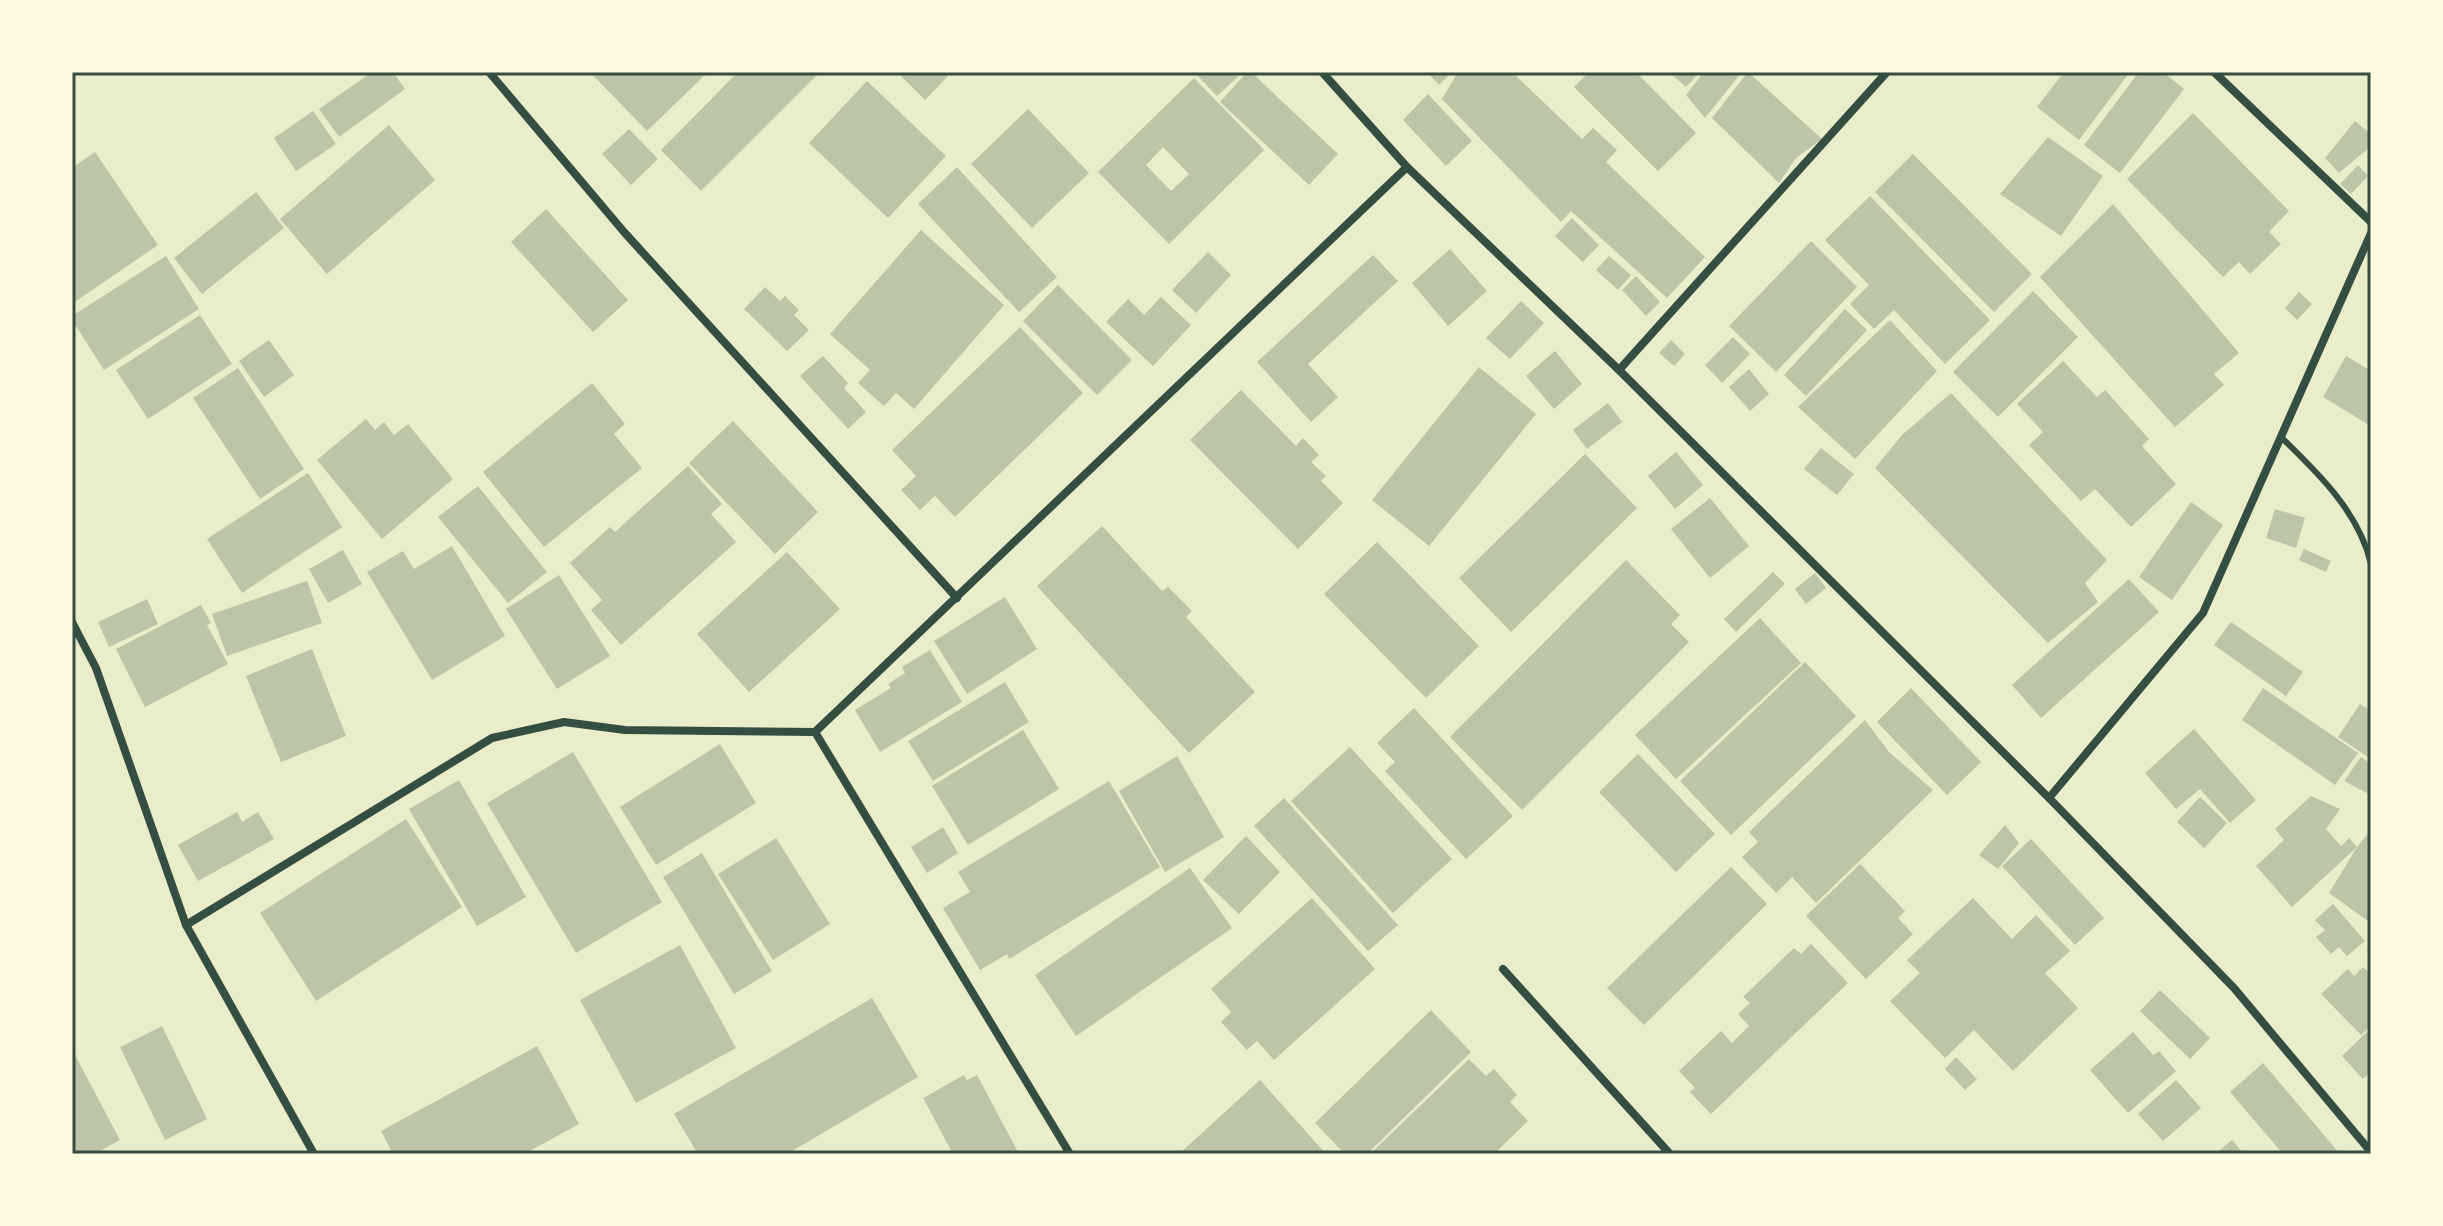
<svg xmlns="http://www.w3.org/2000/svg" width="2443" height="1226" font-family="'Playfair Display',serif">
<style>
.building{fill:#bcc5a7;fill-rule:evenodd}
.lines{fill:none;stroke-linecap:round;stroke-linejoin:round}
.service{stroke:#344e41;stroke-width:6}
.minor{stroke:#344e41;stroke-width:8}
.neatline{fill:none;stroke:#344e41;stroke-width:3}
</style>
<rect width="100%" height="100%" fill="#e9edc9"/>
<!-- building -->
<g class="building">
<path d="M372 72H393L405 89 339 137 319 109Z"/>
<path d="M590 72H708L647 131Z"/>
<path d="M738 72H820L701 191 661 150Z"/>
<path d="M897 72H952L925 100Z"/>
<path d="M1194 72H1243L1217 96Z"/>
<path d="M1247 72H1251L1338 154 1309 185 1220 102Z"/>
<path d="M1427 72H1452L1439 85Z"/>
<path d="M1458 72H1512L1582 139 1593 128 1617 150 1606 162 1705 257 1667 298 1571 211 1561 222 1442 99Z"/>
<path d="M1589 72H1636L1696 133 1658 171 1574 87Z"/>
<path d="M1669 72H1700L1686 87Z"/>
<path d="M1704 72H1742L1705 118 1686 95Z"/>
<path d="M1748 72 1822 139 1796 158 1779 183 1712 118Z"/>
<path d="M2064 72H2130L2079 140 2037 107Z"/>
<path d="M2139 72H2163L2184 89 2120 173 2084 145Z"/>
<path d="M1194 78 1264 150 1169 244 1098 172ZM1163 147 1189 174 1171 191 1146 165Z"/>
<path d="M867 81 946 156 888 218 809 143Z"/>
<path d="M1428 94 1472 141 1446 166 1403 120Z"/>
<path d="M1028 109 1089 173 1032 228 971 164Z"/>
<path d="M313 111 336 144 296 171 274 138Z"/>
<path d="M2193 113 2289 211 2269 232 2281 244 2250 274 2239 262 2223 277 2127 179Z"/>
<path d="M2355 121 2371 134V146L2339 173 2325 158Z"/>
<path d="M389 125 435 180 327 274 280 219Z"/>
<path d="M629 129 658 159 631 185 602 154Z"/>
<path d="M2048 137 2103 176 2061 236 2000 194Z"/>
<path d="M95 152 158 245 72 304V168Z"/>
<path d="M1913 154 2032 274 1994 312 1875 192Z"/>
<path d="M2358 165 2368 176 2351 194 2340 184Z"/>
<path d="M957 167 1057 277 1019 312 918 204Z"/>
<path d="M256 192 284 228 202 294 174 258Z"/>
<path d="M1870 196 1990 320 1945 364 1894 310 1874 329 1850 304 1869 285 1825 240Z"/>
<path d="M2113 204 2239 353 2214 374 2224 385 2175 427 2040 277Z"/>
<path d="M546 209 628 300 593 332 511 242Z"/>
<path d="M1572 218 1599 245 1583 262 1555 236Z"/>
<path d="M921 230 1004 305 914 409 896 393 884 406 858 383 870 370 830 334Z"/>
<path d="M1811 241 1857 287 1776 372 1729 326Z"/>
<path d="M1450 249 1487 291 1448 326 1412 283Z"/>
<path d="M1208 252 1231 275 1196 313 1172 290Z"/>
<path d="M1373 255 1398 281 1308 364 1338 397 1311 422 1257 362Z"/>
<path d="M166 256 199 309 104 370 72 320V316Z"/>
<path d="M1609 256 1631 275 1618 290 1596 270Z"/>
<path d="M1636 276 1660 302 1646 316 1622 290Z"/>
<path d="M1058 285 1132 360 1097 395 1023 321Z"/>
<path d="M765 287 780 301 785 296 799 310 794 315 809 330 787 351 744 309Z"/>
<path d="M2033 291 2078 337 1998 417 1953 372Z"/>
<path d="M2299 292 2312 304 2297 320 2285 308Z"/>
<path d="M1161 297 1191 325 1153 366 1106 322 1128 299 1144 315Z"/>
<path d="M1521 301 1544 323 1510 359 1486 338Z"/>
<path d="M1845 309 1867 330 1806 396 1784 375Z"/>
<path d="M200 315 232 364 148 419 116 370Z"/>
<path d="M1890 320 1937 371 1855 459 1798 407Z"/>
<path d="M1020 327 1083 393 955 517 935 496 920 510 901 490 916 476 892 450Z"/>
<path d="M1733 337 1750 354 1722 383 1705 365Z"/>
<path d="M269 340 294 375 264 397 239 361Z"/>
<path d="M1671 340 1685 354 1674 366 1659 353Z"/>
<path d="M1555 351 1582 384 1554 409 1526 376Z"/>
<path d="M823 356 848 383 844 388 866 412 848 429 800 376Z"/>
<path d="M2346 356 2371 371V421L2369 425 2323 397Z"/>
<path d="M2063 361 2097 397 2105 390 2149 439 2142 446 2176 484 2131 527 2095 489 2081 501 2029 445 2043 432 2017 404Z"/>
<path d="M1479 367 1536 414 1429 546 1372 500Z"/>
<path d="M238 368 304 469 260 499 193 398Z"/>
<path d="M1749 369 1769 394 1750 411 1729 387Z"/>
<path d="M592 383 625 424 614 434 642 468 544 547 483 472Z"/>
<path d="M1241 390 1296 446 1303 438 1319 455 1311 462 1326 476 1321 481 1343 503 1298 549 1190 440Z"/>
<path d="M1951 393 2107 560 2085 583 2098 602 2048 643 1875 468 1902 435Z"/>
<path d="M1608 403 1622 422 1587 449 1573 430Z"/>
<path d="M366 419 375 430 384 422 394 435 408 424 453 479 382 539 317 460Z"/>
<path d="M733 421 818 512 775 554 689 463Z"/>
<path d="M1821 448 1854 474 1837 495 1804 469Z"/>
<path d="M1676 452 1703 485 1675 509 1648 476Z"/>
<path d="M1585 454 1637 508 1511 632 1459 578Z"/>
<path d="M688 466 722 504 711 514 736 542 621 645 591 610 602 600 570 563 610 527 615 532Z"/>
<path d="M308 473 342 527 242 593 207 539Z"/>
<path d="M478 486 547 572 508 603 438 517Z"/>
<path d="M1710 498 1749 546 1710 578 1671 529Z"/>
<path d="M2191 502 2223 525 2172 600 2139 577Z"/>
<path d="M2275 509 2305 518 2296 548 2266 538Z"/>
<path d="M1102 526 1162 591 1168 587 1192 611 1186 617 1255 692 1189 753 1037 586Z"/>
<path d="M1377 542 1479 646 1426 698 1324 594Z"/>
<path d="M452 546 505 636 432 680 367 572 403 551 414 569Z"/>
<path d="M2304 549 2331 561 2326 572 2299 560Z"/>
<path d="M343 550 362 584 328 603 309 569Z"/>
<path d="M787 552 840 609 749 692 697 634Z"/>
<path d="M1626 560 1680 615 1671 624 1689 642 1522 810 1450 737Z"/>
<path d="M1773 572 1785 584 1736 632 1724 619Z"/>
<path d="M1815 573 1826 588 1806 604 1795 589Z"/>
<path d="M559 575 610 656 557 689 506 609Z"/>
<path d="M2129 579 2159 612 2041 718 2012 685Z"/>
<path d="M307 581 322 623 227 656 212 614Z"/>
<path d="M1005 597 1037 649 967 694 934 641Z"/>
<path d="M147 599 158 624 109 647 98 622Z"/>
<path d="M201 605 211 623 207 625 228 664 145 707 116 649Z"/>
<path d="M1760 618 1801 663 1676 779 1635 735Z"/>
<path d="M2231 622 2303 672 2286 696 2214 645Z"/>
<path d="M312 649 346 736 281 762 246 676Z"/>
<path d="M930 650 962 702 880 752 855 710 891 688 888 684 905 673 902 667Z"/>
<path d="M1805 662 1856 716 1731 835 1680 781Z"/>
<path d="M1005 682 1029 722 933 781 908 741Z"/>
<path d="M1911 688 1981 762 1947 795 1877 722Z"/>
<path d="M2263 688 2358 753 2335 785 2242 720Z"/>
<path d="M2360 704 2371 711V759L2338 737Z"/>
<path d="M1414 708 1513 816 1466 859 1385 771 1395 762 1377 743Z"/>
<path d="M1865 720 1889 752 1933 790 1816 903 1792 877 1776 893 1742 857 1758 842 1749 832Z"/>
<path d="M2194 729 2256 800 2230 823 2200 789 2176 809 2145 773Z"/>
<path d="M1023 730 1059 789 968 845 932 786Z"/>
<path d="M720 744 756 803 656 865 620 807Z"/>
<path d="M1350 747 1452 859 1393 913 1291 801Z"/>
<path d="M573 752 662 902 576 953 487 803Z"/>
<path d="M1638 754 1715 834 1676 872 1599 792Z"/>
<path d="M1177 756 1224 837 1165 872 1119 791Z"/>
<path d="M2361 757 2371 764V795L2344 781Z"/>
<path d="M459 780 526 897 477 926 409 809Z"/>
<path d="M1109 781 1160 867 1009 959 1007 954 980 970 943 908 970 892 958 872Z"/>
<path d="M2311 796 2340 809 2326 829 2341 846 2349 838 2357 847 2292 907 2256 866 2284 840 2275 829Z"/>
<path d="M2200 797 2227 823 2204 848 2177 822Z"/>
<path d="M1284 798 1398 925 1368 951 1254 826Z"/>
<path d="M237 812 242 822 258 812 274 839 198 881 178 845Z"/>
<path d="M406 819 462 907 316 1001 260 913Z"/>
<path d="M2005 825 2019 843 1998 869 1979 855Z"/>
<path d="M943 827 958 853 927 873 911 847Z"/>
<path d="M2371 830V923L2329 893 2357 847Z"/>
<path d="M1246 836 1280 872 1239 914 1203 880Z"/>
<path d="M776 838 830 924 773 960 718 874Z"/>
<path d="M2031 839 2104 918 2075 945 2002 866Z"/>
<path d="M702 853 772 971 734 994 663 877Z"/>
<path d="M1860 864 1905 911 1898 918 1913 934 1866 979 1806 916Z"/>
<path d="M1731 867 1767 904 1644 1025 1607 988Z"/>
<path d="M1190 868 1232 928 1076 1036 1035 975Z"/>
<path d="M1312 898 1375 969 1274 1060 1257 1041 1247 1050 1221 1022 1231 1012 1211 989Z"/>
<path d="M1973 898 2012 939 2036 915 2070 951 2045 973 2078 1008 2013 1071 1974 1030 1945 1058 1890 1001 1920 973 1907 960Z"/>
<path d="M2333 904 2365 941 2347 956 2339 947 2331 954 2316 937 2325 930 2315 920Z"/>
<path d="M1811 944 1848 983 1711 1114 1690 1092 1695 1088 1679 1071 1721 1031 1732 1043 1749 1026 1738 1014 1750 1003 1743 997 1794 948 1801 954Z"/>
<path d="M680 945 736 1048 636 1103 580 1000Z"/>
<path d="M2363 967 2371 975V1026L2361 1035 2321 994 2348 969 2354 976Z"/>
<path d="M2160 990 2210 1038 2190 1059 2140 1011Z"/>
<path d="M872 998 918 1077 787 1154H698L674 1114Z"/>
<path d="M1431 1010 1471 1052 1367 1154H1345L1315 1123Z"/>
<path d="M162 1026 207 1119 165 1140 120 1047Z"/>
<path d="M2371 1028V1071L2363 1079 2342 1056Z"/>
<path d="M2133 1032 2153 1055 2159 1051 2176 1071 2128 1113 2090 1070Z"/>
<path d="M537 1046 579 1124 524 1154H393L381 1131Z"/>
<path d="M75 1055 120 1140 94 1154H72V1056Z"/>
<path d="M1956 1057 1977 1079 1965 1090 1945 1069Z"/>
<path d="M1469 1059 1486 1076 1494 1069 1517 1095 1510 1102 1528 1121 1494 1154H1370Z"/>
<path d="M2263 1063 2340 1154H2283L2230 1092Z"/>
<path d="M964 1075 967 1080 977 1075 1019 1154H953L923 1098Z"/>
<path d="M1260 1080 1326 1154H1179Z"/>
<path d="M2176 1080 2201 1108 2163 1141 2138 1114Z"/>
<path d="M2232 1140 2244 1154H2215Z"/>
</g>
<g class="lines">
<!-- service -->
<path class="service" d="M2281 437C2318 473 2359 512 2371 564"/>
<!-- minor -->
<g class="minor">
<path d="M489 72 624 232 957 598"/>
<path d="M1322 72 1407 167 1619 370 2049 798 2234 988 2371 1152"/>
<path d="M2214 72 2371 222"/>
<path d="M1619 370 1887 72"/>
<path d="M72 622 96 668 186 925 314 1154"/>
<path d="M815 732 1070 1154"/>
<path d="M2049 798 2203 613 2371 233"/>
<path d="M186 925 492 738 564 722 625 730 815 732 1407 167"/>
<path d="M1503 969 1670 1154"/>
</g>
</g>
<!-- border -->
<rect width="2443" height="1226" fill="none" stroke="#fefae0" stroke-width="148"/>
<rect x="74" y="74" width="2295" height="1078" class="neatline"/>
</svg>
